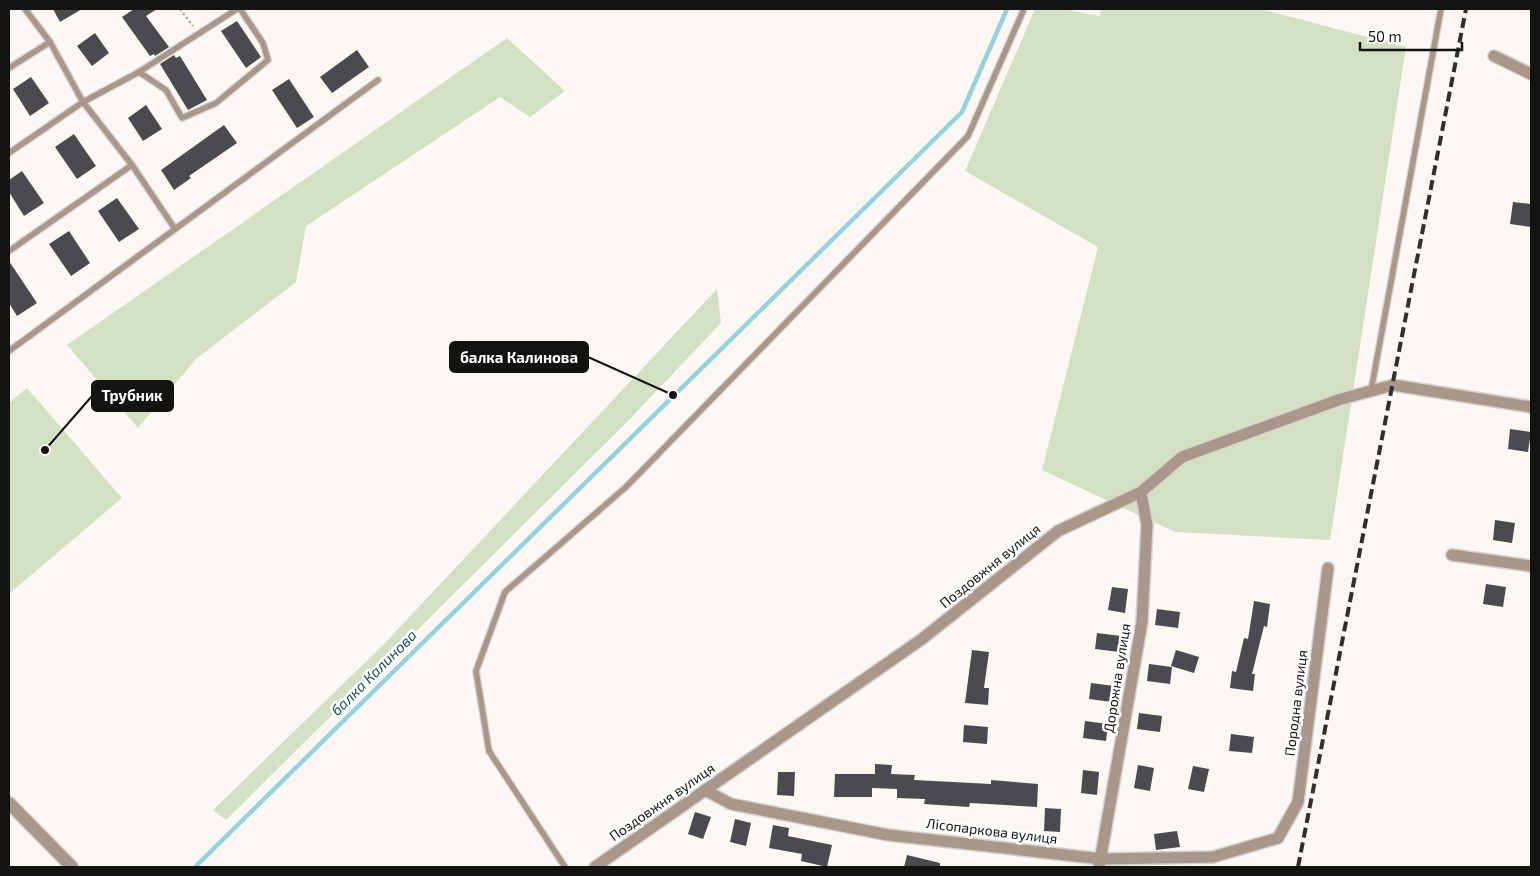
<svg xmlns="http://www.w3.org/2000/svg" width="1540" height="876" font-family="'Exo 2',sans-serif">
<style>
.green{fill:#d4e0c3}
.lines{fill:none;stroke-linecap:round;stroke-linejoin:round}
.stream{stroke:#96d1dd;stroke-width:4.5}
.building{fill:#4b4a4e}
.service-casing{stroke:#d6d3cf;stroke-width:8}
.minor-casing{stroke:#d6d3cf;stroke-width:14}
.tertiary-casing{stroke:#d6d3cf;stroke-width:15}
.path{stroke:#b1afab;stroke-width:2.5;stroke-dasharray:2.5 2.5;stroke-linecap:butt}
.service{stroke:#a9978b;stroke-width:5.5}
.minor{stroke:#a9978b;stroke-width:11}
.tertiary{stroke:#a9978b;stroke-width:12}
.rail{stroke:#302f2d;stroke-width:4;stroke-dasharray:10 5;stroke-linecap:butt}
.labels{text-anchor:middle;stroke-width:5;stroke-linejoin:round;paint-order:stroke}
.street-label{font-size:14px;fill:#131311;stroke:#fff}
.water-label{font-size:15px;font-style:italic;fill:#1e5059;stroke:#fff}
.leader{fill:none;stroke:#131311;stroke-width:2}
.callout-dot{fill:#131311;stroke:#fff;stroke-width:2}
.callout{fill:#131311;stroke:#131311;stroke-width:2}
.callout-label{font-size:15px;text-anchor:middle;font-weight:bold;fill:#fff}
</style>
<rect width="100%" height="100%" fill="#fbf8f3"/>
<!-- green -->
<g class="green">
<path d="M1035 9H1063L1100 16 1101 9H1260L1406 47 1330 540 1175 532 1042 470 1098 247 965 171Z"/>
<path d="M507 38 565 91 530 117 500 97 306 226 296 282 196 359 138 428 67 345Z"/>
<path d="M717 289 721 323 627 422 226 820 213 810 383 645Z"/>
<path d="M27 388 122 498 9 594V403Z"/>
</g>
<g class="lines">
<!-- stream -->
<path class="stream" d="M195 867 962 112 1007 9"/>
</g>
<!-- building -->
<g class="building">
<path d="M53 9H82L60 22Z"/>
<path d="M134 9H157L146 16 169 47 155 56 154 54 150 56 122 17Z"/>
<path d="M237 21 261 57 246 68 221 31Z"/>
<path d="M95 33 109 53 92 66 77 46Z"/>
<path d="M357 50 369 67 332 93 320 77Z"/>
<path d="M174 55 176 58 180 56 207 100 188 110 160 64Z"/>
<path d="M31 77 49 103 30 116 13 89Z"/>
<path d="M289 79 314 117 297 128 272 90Z"/>
<path d="M146 105 162 129 143 141 128 118Z"/>
<path d="M224 125 237 143 189 176 191 178 174 190 161 170Z"/>
<path d="M74 134 96 166 77 179 55 147Z"/>
<path d="M22 171 44 203 24 216 9 192V180Z"/>
<path d="M117 198 139 229 119 242 98 211Z"/>
<path d="M1513 202 1531 204V227L1510 224Z"/>
<path d="M69 231 90 263 71 276 49 244Z"/>
<path d="M9 261 37 303 17 316 9 303Z"/>
<path d="M1510 429 1531 432 1528 452 1508 449Z"/>
<path d="M1495 520 1515 523 1512 543 1493 540Z"/>
<path d="M1486 584 1506 587 1503 607 1483 604Z"/>
<path d="M1112 587 1128 589 1125 613 1108 610Z"/>
<path d="M1254 601 1270 604 1267 627 1264 626 1252 674H1255L1253 691 1230 688 1232 671 1236 672 1244 638 1248 639Z"/>
<path d="M1157 609 1180 612 1178 628 1155 625Z"/>
<path d="M1097 633 1121 636 1119 652 1095 649Z"/>
<path d="M972 650 989 652 984 688H989L988 705 965 703Z"/>
<path d="M1176 650 1199 657 1194 673 1171 666Z"/>
<path d="M1149 664 1172 667 1170 684 1147 681Z"/>
<path d="M1091 683 1114 686 1112 702 1089 699Z"/>
<path d="M1139 713 1162 716 1160 732 1137 729Z"/>
<path d="M1085 721 1108 724 1106 741 1083 738Z"/>
<path d="M964 725 988 727 987 744 963 742Z"/>
<path d="M1231 734 1254 737 1252 753 1229 751Z"/>
<path d="M875 764 892 765 891 774 915 775 914 780 991 784V780L1038 784 1037 807 970 803 969 807 924 804 925 799 897 798V789L872 788V797H834L835 774H875Z"/>
<path d="M1138 765 1154 768 1150 791 1134 788Z"/>
<path d="M1193 766 1209 769 1204 792 1188 789Z"/>
<path d="M1083 770 1099 772 1097 795 1081 793Z"/>
<path d="M778 772H795L794 796 777 795Z"/>
<path d="M1045 808 1061 809 1060 832 1044 831Z"/>
<path d="M695 812 711 817 703 839 688 834Z"/>
<path d="M735 819 751 823 746 846 730 842Z"/>
<path d="M773 825 789 828 788 836 832 845 827 867 801 861 802 854 769 848Z"/>
<path d="M1177 831 1180 847 1156 850 1154 834Z"/>
<path d="M907 855 940 863V867H904Z"/>
</g>
<g class="lines">
<defs>
<g id="service">
<path d="M25 9 50 42 83 102 132 165 175 229"/>
<path d="M9 68 50 42"/>
<path d="M139 72 166 90 182 118 216 103 268 60 263 43 240 9"/>
<path d="M9 153 83 102 139 72 237 9"/>
<path d="M9 251 132 165"/>
<path d="M9 351 378 80"/>
<path d="M1371 391 1441 9"/>
<path d="M565 867 489 751 476 671 505 592 626 487 968 136 1024 9"/>
</g>
<g id="minor">
<path d="M1494 56 1531 74"/>
<path d="M1452 555 1531 566"/>
<path d="M705 790 731 804 888 835 1102 859 1213 857 1278 838 1298 802 1328 568"/>
<path d="M595 867 922 639 1058 531 1141 492 1182 457 1341 399 1393 385 1531 407"/>
<path d="M1099 867 1142 622 1147 525 1141 492"/>
</g>
<path id="tertiary" d="M9 803 72 867"/>
</defs>
<!-- service casing -->
<use href="#service" class="service-casing"/>
<!-- minor casing -->
<use href="#minor" class="minor-casing"/>
<!-- tertiary casing -->
<use href="#tertiary" class="tertiary-casing"/>
<!-- path -->
<path class="path" d="M180 9 193 26"/>
<!-- service -->
<use href="#service" class="service"/>
<!-- minor -->
<use href="#minor" class="minor"/>
<!-- tertiary -->
<use href="#tertiary" class="tertiary"/>
<!-- rail -->
<path class="rail" d="M1298 867 1466 9"/>
</g>
<g class="labels">
<!-- street labels -->
<g class="street-label">
<text transform="translate(990 566) rotate(-39)" y="5">Поздовжня вулиця</text>
<text transform="translate(1117 678) rotate(-81)" y="5">Дорожна вулиця</text>
<text transform="translate(1296 703) rotate(-83)" y="5">Породна вулиця</text>
<text transform="translate(662 802) rotate(-35)" y="5">Поздовжня вулиця</text>
<text transform="translate(992 831) rotate(7)" y="5">Лісопаркова вулиця</text>
</g>
<!-- water labels -->
<g class="water-label">
<text transform="translate(374 673) rotate(-45)" y="5">балка Калинова</text>
</g>
</g>
<!-- callouts -->
<path class="leader" d="M673 395L588 357M45 450L92 396"/>
<g class="callout-dot">
<circle cx="673" cy="395" r="5"/>
<circle cx="45" cy="450" r="5"/>
</g>
<g class="callout">
<rect x="450" y="342" width="138" height="30" rx="5"/>
<rect x="92" y="381" width="81" height="30" rx="5"/>
</g>
<g class="callout-label">
<text x="519" y="363">балка Калинова</text>
<text x="132" y="401">Трубник</text>
</g>
<!-- border -->
<rect width="1540" height="876" fill="none" stroke="#131311" stroke-width="20"/>
<!-- scale -->
<path d="M1360 42v8h102v-8" fill="none" stroke="#131311" stroke-width="2.5"/>
<text x="1368" y="42" font-size="15" fill="#131311" stroke="#ffffff" stroke-width="4" paint-order="stroke">50 m</text>
</svg>
